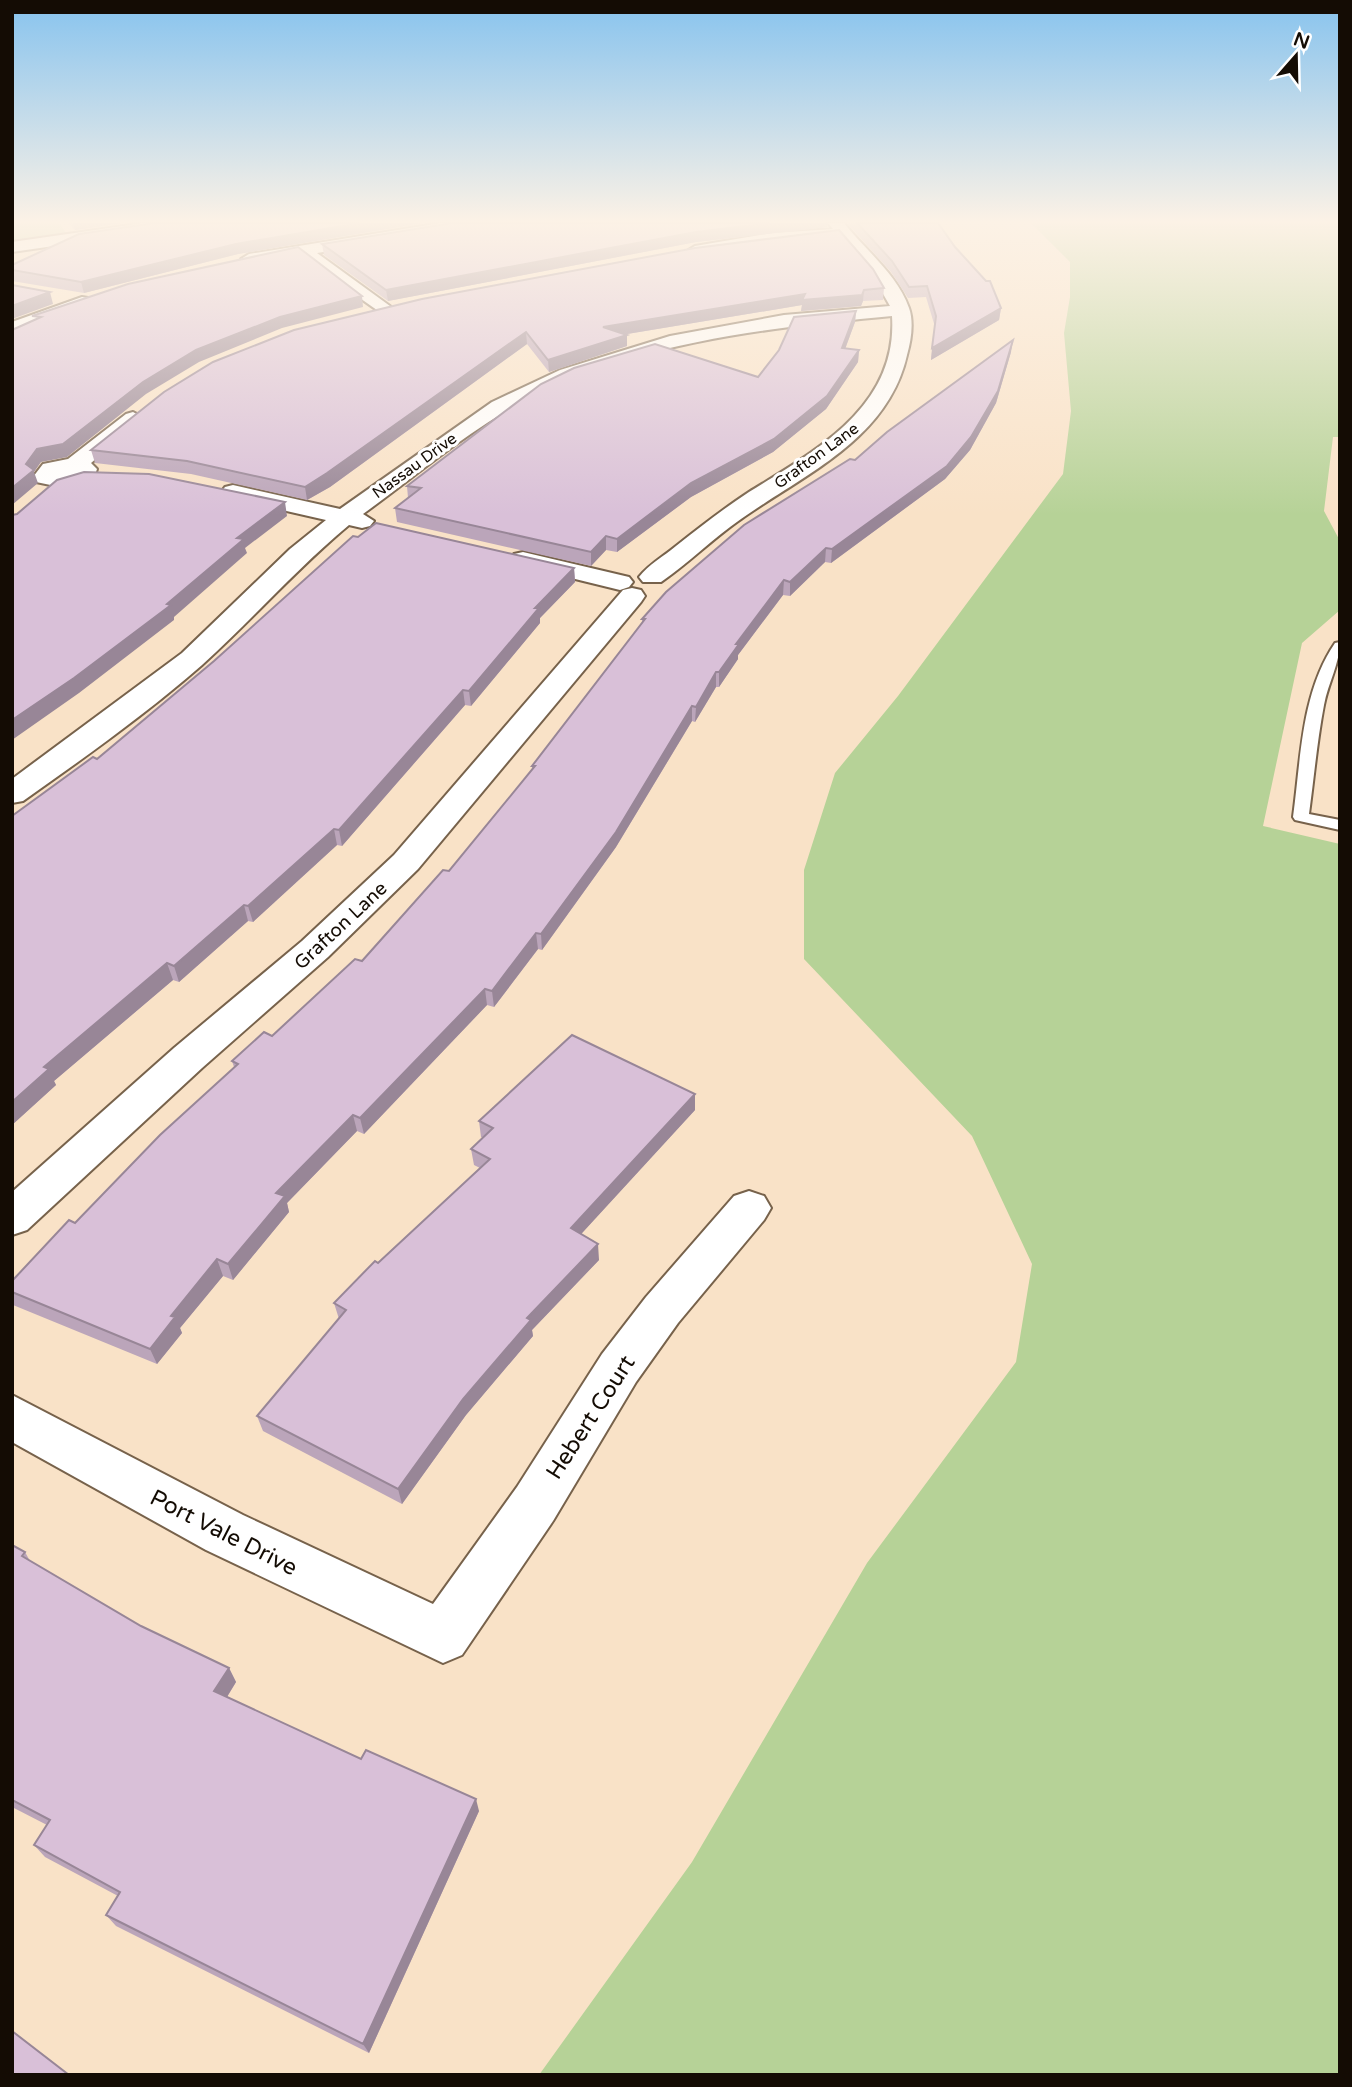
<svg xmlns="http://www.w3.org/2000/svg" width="1352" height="2087" font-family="'Varela Round',sans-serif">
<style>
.green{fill:#b6d297}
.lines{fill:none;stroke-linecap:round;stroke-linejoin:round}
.lane-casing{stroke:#77624b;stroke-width:4}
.street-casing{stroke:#77624b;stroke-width:4}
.lane{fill:#fff;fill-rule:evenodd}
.street{fill:#fff;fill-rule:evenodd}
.wall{fill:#bba5ba}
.shaded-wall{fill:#988697}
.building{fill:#d9c0d8;stroke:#988697;stroke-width:2}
.labels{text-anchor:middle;stroke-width:6;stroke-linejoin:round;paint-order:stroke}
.far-street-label{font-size:16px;fill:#140c04;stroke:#fff}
.street-label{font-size:19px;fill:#140c04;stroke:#fff}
.near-street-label{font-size:23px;fill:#140c04;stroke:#fff}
</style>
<rect width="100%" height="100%" fill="#f9e2c7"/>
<!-- green -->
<g class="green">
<path d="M12 223H59L69 237 12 245Z"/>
<path d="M1031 223H1340V437H1333L1324 511 1340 541V610L1302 643 1263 826 1340 844V2075H539L692 1862 867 1563 1016 1362 1032 1264 972 1136 804 959V870L835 773 898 696 1063 474 1071 411 1064 333 1070 297V262Z"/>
</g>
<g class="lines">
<defs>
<path id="lane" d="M1340 642C1340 663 1328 683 1324 705 1317 741 1314 778 1309 814L1340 820V830L1295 820 1293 817C1301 759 1301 693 1335 643Z"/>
<g id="street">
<path d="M144 223H187L179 228 12 252V242Z"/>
<path d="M441 223H480L472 228 317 253 390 306 393 310 390 314 384 315 300 256 249 264 241 259 249 254Z"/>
<path d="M828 223H844C866 251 897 274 909 308 914 322 911 341 907 355 888 439 805 474 741 519 713 538 689 563 661 582H643L639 577C648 565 664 556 676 546 700 527 723 509 749 492 815 451 898 407 892 316 766 328 617 344 506 411 456 441 410 480 363 514L374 521 370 526 362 528 349 525C296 569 252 620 202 665 146 714 84 758 23 801L12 803V779L182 653 290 549 326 520 225 497 221 492 225 487 233 485 340 509 492 402 560 370 670 336 784 315 890 306 874 278 840 238 772 243 695 256 687 251 695 246 772 233 833 229Z"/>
<path d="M82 297 88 298 91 302 88 306 12 333V322Z"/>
<path d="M133 412 144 418 91 463 97 469 94 478 65 488 36 482 33 477 43 464 68 459 126 414Z"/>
<path d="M523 552 629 577 633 582 629 587 620 590 514 564 511 559 514 554Z"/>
<path d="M632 588 641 590 645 596 641 602 418 869 328 957 202 1068 27 1230 12 1235V1192L174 1048 302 941 394 855 623 590Z"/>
<path d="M749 1191 764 1196 771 1208 764 1220 678 1323 636 1382 553 1521 462 1655 443 1663 206 1550 12 1442V1395L243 1515 433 1604 517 1487 602 1354 646 1297 734 1196Z"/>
</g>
</defs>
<!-- lane casing -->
<use href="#lane" class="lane-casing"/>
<!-- street casing -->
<use href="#street" class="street-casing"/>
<!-- lane -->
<use href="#lane" class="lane"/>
<!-- street -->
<use href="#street" class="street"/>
</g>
<!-- wall -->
<g class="wall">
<path d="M68 223H123L75 230Z"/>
<path d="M154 223H423L238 254 84 293 12 281V265Z"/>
<path d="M847 223H938L1001 308 999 320 931 360 935 327 926 297 908 298 891 272Z"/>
<path d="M827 227 696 242 388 301 324 255 322 244Z"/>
<path d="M884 288 883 300 863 301 861 306 801 311 802 305 627 334V346L549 372 527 344 330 487 307 500 191 474 95 463 91 450 294 330Z"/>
<path d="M856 311 855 322 845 349 859 350 858 362 826 409 773 452 691 497 617 552 606 550 591 566 397 522 395 508 408 498 407 486 758 377Z"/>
<path d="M1011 352 996 403 970 450 945 479 831 563 825 562 790 596 783 595 738 655V659L719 687H716L695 722 692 721 616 847 542 950 538 949 494 1007 487 1005 364 1134 357 1131 287 1203 289 1212 233 1280 223 1276 180 1328 182 1333 157 1364 13 1305 12 1303V1281L75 1223 234 1067 232 1061 272 1036 362 961 449 871 532 770V766L642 623V619L855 460Z"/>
<path d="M574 568 575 582 540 618V623L471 706 465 705 342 846 337 845 253 922 248 921 179 982 173 980 54 1081 56 1085 12 1125V816L97 759Z"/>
<path d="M695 1110 581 1234 599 1260 532 1330 533 1336 466 1415 402 1504 263 1431 257 1416 339 1319 334 1303 480 1168 474 1165 471 1149 483 1138 481 1137 479 1121Z"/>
<path d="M12 1545 25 1552 30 1561 141 1626 229 1668 236 1682 227 1697 361 1759 479 1811 369 2053 116 1926 106 1915 118 1896 45 1857 34 1845 47 1825 12 1807Z"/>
</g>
<!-- shaded-wall -->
<g class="shaded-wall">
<path d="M73 223H123L75 230Z"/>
<path d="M360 223H423L238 254 84 293 81 282 236 244Z"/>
<path d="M770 223H828L827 227 696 242 388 301 386 290 696 232Z"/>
<path d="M864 290 863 301 861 306 801 311 802 305 603 338V327L805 294Z"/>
<path d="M50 292 53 304 12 319V306Z"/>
<path d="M362 296 363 307 282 328 199 362 146 394 67 457 41 462 34 472 38 483 12 505V488L26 464 37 449 143 382 196 350 280 317Z"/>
<path d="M1001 308 999 320 931 360 932 348Z"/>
<path d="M856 311 855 322 841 360 842 348Z"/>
<path d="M526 332 527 344 330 487 307 500 305 487Z"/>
<path d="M627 335V346L549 372 548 360Z"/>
<path d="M1013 340 1011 352 996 403 970 450 945 479 831 563 832 549Z"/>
<path d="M859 350 858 362 826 409 773 452 691 497 617 552V539L691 483Z"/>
<path d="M285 502 287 516 245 548 247 553 174 617V620L79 693 12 740V720L167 604 237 538Z"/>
<path d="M606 536V550L591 566V552Z"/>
<path d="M826 548 825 562 790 596V582Z"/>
<path d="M574 568 575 582 540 618V623L471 706 469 691 535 608Z"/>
<path d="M784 580 783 595 738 655V659L719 687V672L736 644Z"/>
<path d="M716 672V687L695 722 696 707Z"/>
<path d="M463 690 465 705 342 846 339 830Z"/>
<path d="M692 706V721L616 847 542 950 541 934Z"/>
<path d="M334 829 337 845 253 922 248 906Z"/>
<path d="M244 905 248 921 179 982 174 966Z"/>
<path d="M536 933 538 949 494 1007 492 991Z"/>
<path d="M167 963 173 980 54 1081 56 1085 12 1125V1102L44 1067Z"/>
<path d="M485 989 487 1005 364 1134 360 1118Z"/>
<path d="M695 1094V1110L572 1244 571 1228Z"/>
<path d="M353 1115 357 1131 287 1203 289 1212 233 1280 228 1264 276 1193Z"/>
<path d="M598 1244 599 1260 532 1330 533 1336 466 1415 402 1504 398 1489 463 1399 527 1318Z"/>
<path d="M217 1259 223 1276 180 1328 182 1333 157 1364 150 1349 171 1316Z"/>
<path d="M229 1668 236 1682 222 1705 214 1691Z"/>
<path d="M476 1799 479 1811 369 2053 363 2044Z"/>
</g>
<!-- building -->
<g class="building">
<path d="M154 223H360L236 244 81 282 12 270V265L79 234Z"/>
<path d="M452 223H770L696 232 386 290 322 244Z"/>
<path d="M857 223H938L955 247 986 281H990L1001 308 932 348 936 316 927 286 909 287 892 261Z"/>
<path d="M839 230 873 269 884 288 864 290 862 295 802 300 805 294 603 327 627 335 548 360 526 332 327 473 305 487 187 461 91 450 164 392 213 362 294 330 422 299 695 248Z"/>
<path d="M298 247 362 296 280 317 196 350 143 382 63 444 37 449 26 464 34 470 12 488V330L41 317 32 316 128 284Z"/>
<path d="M12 285 50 292 12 306Z"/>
<path d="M856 311 842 348 859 350 827 396 774 439 691 483 617 539 606 536 591 552 395 508 421 488 407 486 541 384 574 368 655 344 758 377 779 350 794 317Z"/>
<path d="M1013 340 998 391 971 437 947 466 832 549 826 548 790 582 784 580 736 644H739L719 672H716L696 707 692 706 616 832 541 934 536 933 492 991 485 989 360 1118 353 1115 276 1193 285 1196 228 1264 217 1259 171 1316 175 1317 150 1349 12 1292V1281L69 1220 75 1223 160 1135 238 1064 232 1061 264 1032 272 1036 355 959 362 961 443 870 449 871 535 766H532L645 619H642L666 592 744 525 850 459 855 460 887 432Z"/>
<path d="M84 472 149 474 285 502 237 538 244 539 167 604 171 605 74 678 12 720V515L17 514 57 480Z"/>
<path d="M376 523 574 568 535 608H539L469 691 463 690 339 830 334 829 248 906 244 905 174 966 167 963 44 1067 49 1069 12 1102V816L93 757 97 759 214 661 353 536 358 537Z"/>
<path d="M572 1035 695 1094 571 1228 598 1244 527 1318 531 1320 463 1399 398 1489 257 1416 346 1310 334 1303 375 1261 378 1263 490 1159 471 1149 493 1128 479 1121Z"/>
<path d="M12 1545 25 1552 22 1556 141 1626 229 1668 214 1691 361 1759 366 1750 476 1799 363 2044 106 1915 120 1892 34 1845 50 1820 12 1800Z"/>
<path d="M12 2031 69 2075H12Z"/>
</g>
<!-- sky -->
<linearGradient id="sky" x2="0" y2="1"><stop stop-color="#87c3ee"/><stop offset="0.43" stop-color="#fcf2e6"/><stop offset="1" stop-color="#fcf2e6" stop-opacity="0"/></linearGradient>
<rect width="1352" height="515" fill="url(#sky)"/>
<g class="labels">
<!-- far-street labels -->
<g class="far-street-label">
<text transform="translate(816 455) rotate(-36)" y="6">Grafton Lane</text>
<text transform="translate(414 465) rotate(-36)" y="6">Nassau Drive</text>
</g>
<!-- street labels -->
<g class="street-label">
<text transform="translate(340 925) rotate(-43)" y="7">Grafton Lane</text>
</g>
<!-- near-street labels -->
<g class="near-street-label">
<text transform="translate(590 1417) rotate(-57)" y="8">Hebert Court</text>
<text transform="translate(224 1532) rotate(27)" y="8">Port Vale Drive</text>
</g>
</g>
<!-- border -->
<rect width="1352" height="2087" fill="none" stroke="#140c04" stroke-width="28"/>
<!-- north arrow -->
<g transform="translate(1296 56) rotate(20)" stroke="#ffffff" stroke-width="5" paint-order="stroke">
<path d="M0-5L12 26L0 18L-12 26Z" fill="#140c04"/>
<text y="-10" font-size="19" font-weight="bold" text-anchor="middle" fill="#140c04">N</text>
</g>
</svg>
